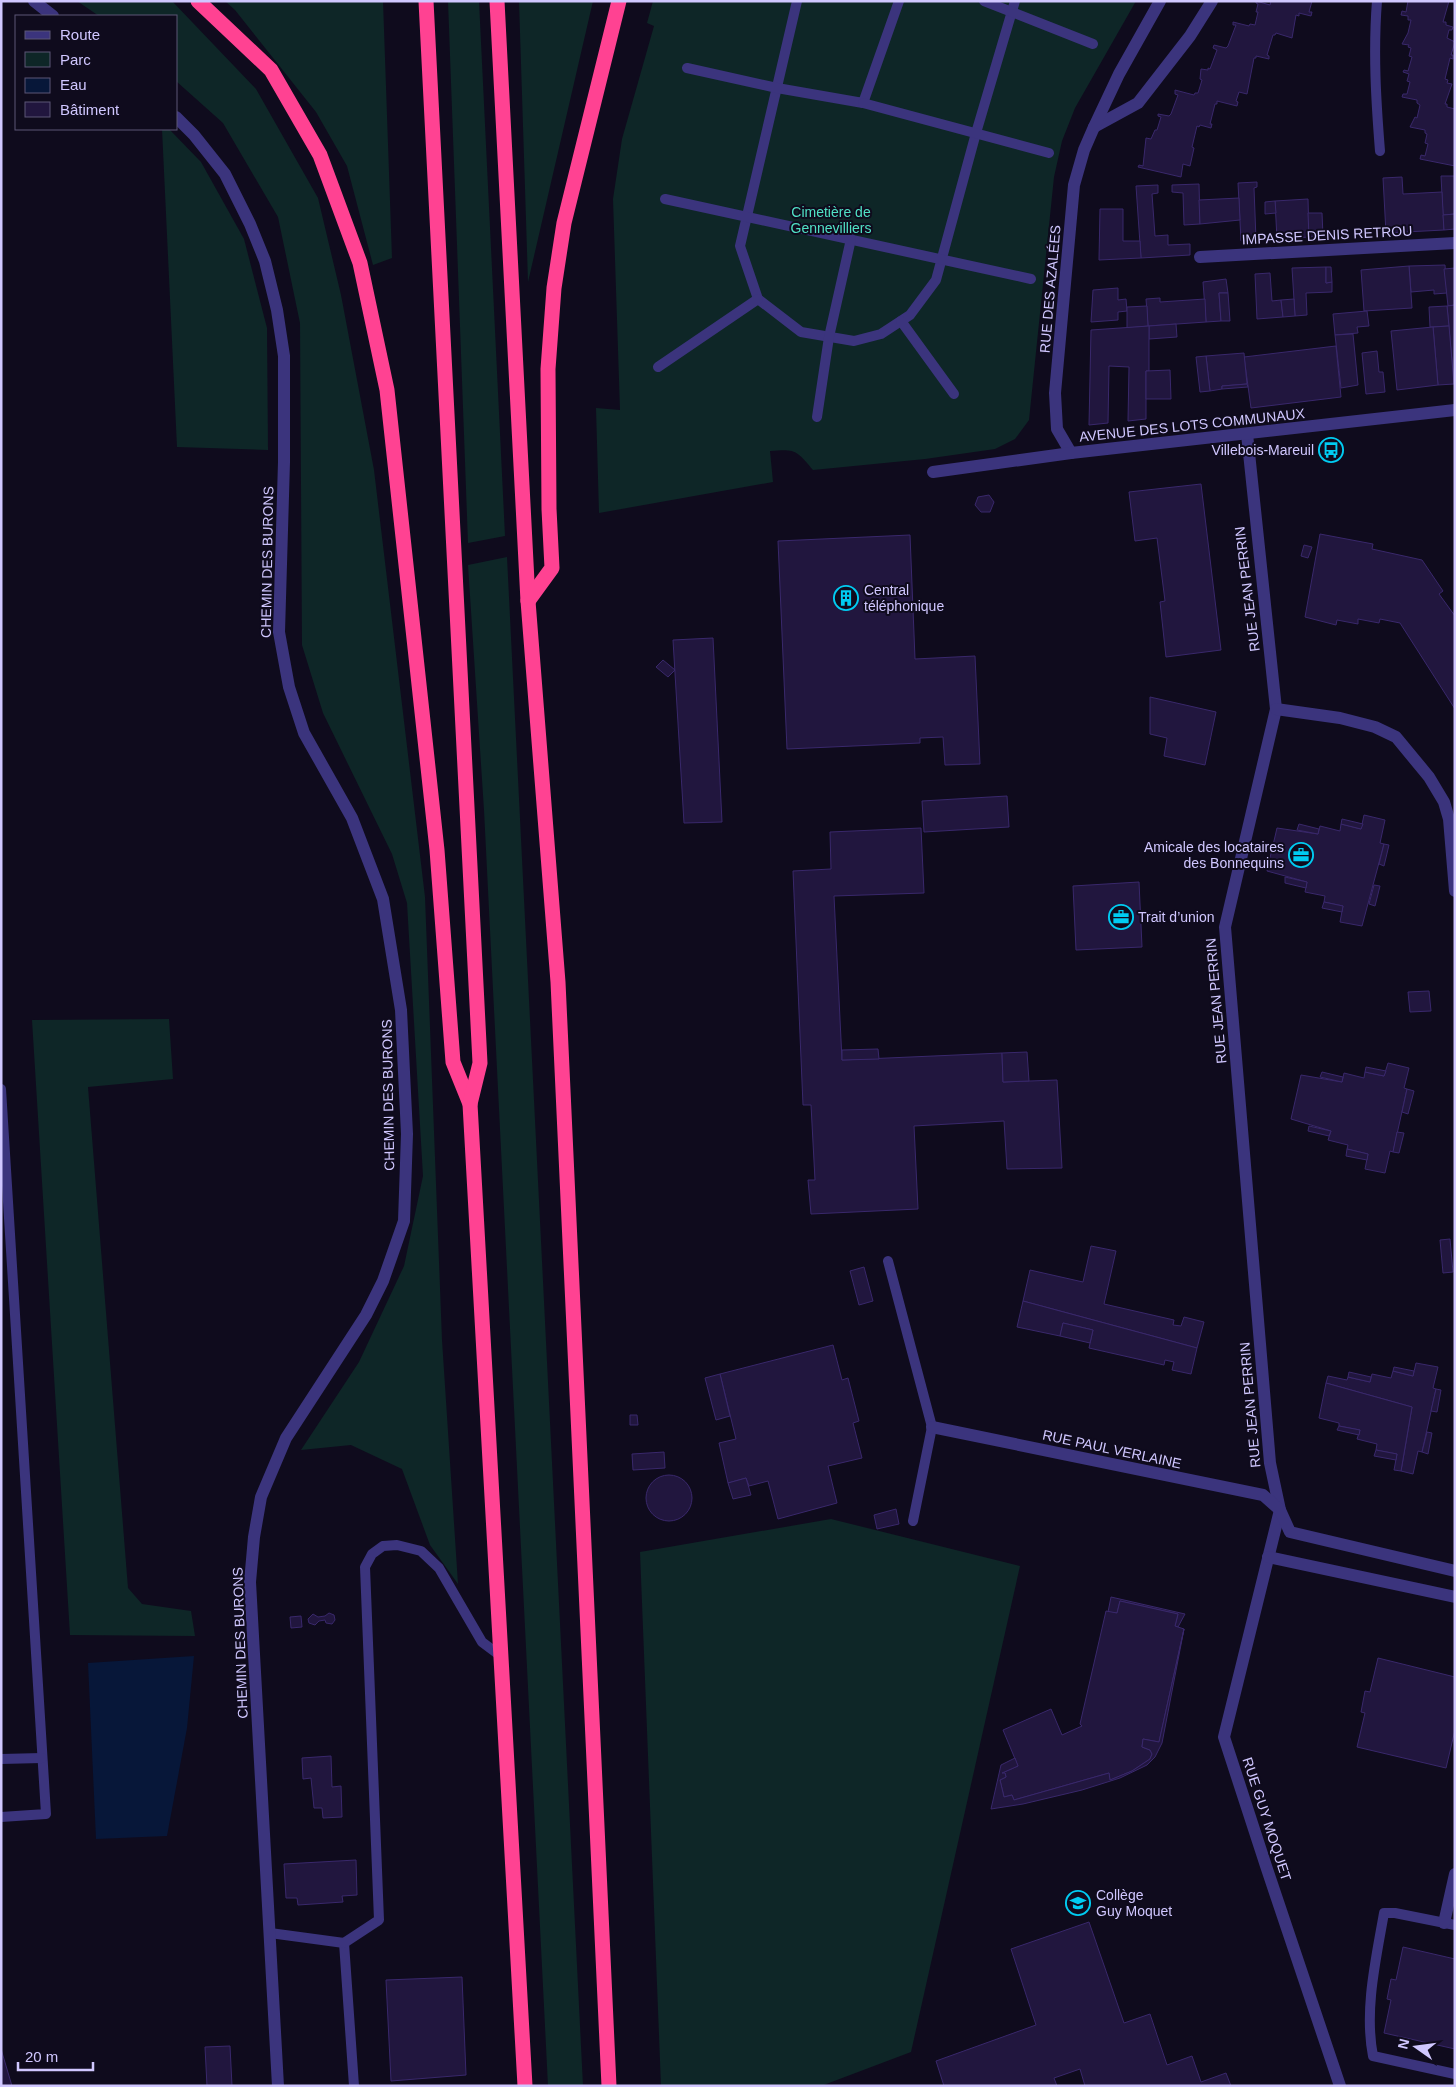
<svg xmlns="http://www.w3.org/2000/svg" width="1456" height="2087" font-family="Arial,sans-serif">
<style>
.green{fill:#0e2627}
.water{fill:#071739}
.building{fill:#21163e;stroke:#39286b}
.lines{fill:none;stroke-linecap:round;stroke-linejoin:round}
.lane{stroke:#3b347d;stroke-width:10}
.street{stroke:#3b347d;stroke-width:12}
.highway{stroke:#ff4292;stroke-width:15}
.labels{text-anchor:middle;stroke-width:4;stroke-linejoin:round;paint-order:stroke}
.park-label{font-size:14px;fill:#50e1c5;stroke:#0f0b1d}
.street-label{font-size:14px;fill:#d0c7ff;stroke:#0f0b1d}
.poi-label{font-size:14px;fill:#d0c7ff;stroke:#0f0b1d;text-anchor:start}
</style>
<rect width="100%" height="100%" fill="#0f0b1d"/>
<!-- green -->
<g class="green">
<path d="M77 1H172L256 89 318 198 341 295 374 470 425 897 442 1340 458 1584 430 1545 402 1469 351 1445 301 1450 359 1362 404 1266 423 1176 407 903 392 854 323 713 302 645 300 323 278 217 223 123 176 81V16H99Z"/>
<path d="M225 1H383L392 258 373 265 347 166 316 112 235 10Z"/>
<path d="M448 1H479L505 536 468 543Z"/>
<path d="M519 1H593L528 282Z"/>
<path d="M653 1H1136L1075 108 1062 141 1054 177 1029 420 1015 439 995 449 925 459 813 470C796 450 796 449 770 451L773 482 599 513 596 408 620 410 613 199 622 139 654 26 647 23Z"/>
<path d="M162 129H169L201 162 244 239 267 328 268 450 177 447Z"/>
<path d="M507 557 583 2086H548L484 810 468 565Z"/>
<path d="M169 1019 173 1079 88 1087 128 1588 142 1604 191 1611 195 1636 70 1635 32 1020Z"/>
<path d="M831 1519 1020 1566 911 2052 821 2086H661L640 1552Z"/>
</g>
<!-- water -->
<path class="water" d="M194 1656 187 1728 167 1836 96 1839 88 1663Z"/>
<!-- building -->
<g class="building">
<path d="M1256 1 1270 5 1271 1H1312L1309 12H1312L1311 16 1299 13V16L1296 15 1292 38 1276 33 1275 35H1273L1267 55 1269 56V59L1256 56V58H1254L1247 94 1239 92 1236 101 1238 102 1237 106 1217 101V104H1215L1210 124H1212L1211 128 1200 125 1199 127 1197 126 1192 147 1194 148 1190 166 1183 164 1181 177 1138 167 1139 165 1143 166 1146 138 1151 139 1155 130H1157L1161 117 1158 116V114L1169 116 1171 114 1178 95 1175 94V90L1194 95 1195 93H1198L1202 80 1200 79 1201 69 1208 70V68L1210 69 1217 50 1213 48 1214 45 1226 48 1228 46 1236 25H1233V22L1249 26 1250 24 1255 25 1258 12H1256L1258 4 1256 3Z"/>
<path d="M1408 1H1449L1443 22H1446V25L1453 27 1452 30H1449L1447 38 1455 42 1451 55H1453V59L1450 58 1445 79 1448 80 1447 83 1452 84 1445 104H1447V107L1455 109V166L1420 159 1421 155 1425 156 1428 144 1425 143 1427 134 1425 133V130L1410 127 1415 117 1417 118 1420 105 1417 103V100L1402 97 1403 94H1407L1410 82 1407 81 1409 74 1403 72 1404 70 1408 71 1412 57 1409 56 1411 48 1408 47 1409 45 1402 44 1408 33 1411 20H1408V16L1401 15 1402 11 1406 12Z"/>
<path d="M1441 176H1455V214L1443 215Z"/>
<path d="M1402 177 1403 194 1442 192 1444 230 1386 233 1383 178Z"/>
<path d="M1257 182V187L1254 188 1256 240 1241 241 1238 183Z"/>
<path d="M1199 184 1200 224 1184 225 1183 193 1172 192V185Z"/>
<path d="M1158 185V193L1152 194 1155 236 1168 235V245L1190 244V255L1141 258 1136 186Z"/>
<path d="M1239 198 1240 220 1200 224 1199 200Z"/>
<path d="M1308 199 1309 237 1277 239 1275 201Z"/>
<path d="M1275 201 1276 213 1265 214V202Z"/>
<path d="M1100 209H1123V241H1140L1141 258 1099 260Z"/>
<path d="M1308 213H1322L1323 236 1309 237Z"/>
<path d="M1455 214V229L1444 230 1443 215Z"/>
<path d="M1445 265 1447 293 1434 294V290L1411 292 1409 266Z"/>
<path d="M1409 266 1412 308 1364 311 1361 270Z"/>
<path d="M1326 267V283L1332 282V292L1306 293 1307 315 1295 316 1292 268Z"/>
<path d="M1326 267H1331L1332 282 1326 283Z"/>
<path d="M1455 268V305L1448 306 1444 269Z"/>
<path d="M1270 273 1272 301 1281 300 1283 317 1257 319 1255 274Z"/>
<path d="M1226 279 1228 293H1219L1221 321 1206 322 1203 282Z"/>
<path d="M1118 288V300L1126 299 1127 311 1118 312V320L1091 322 1093 290Z"/>
<path d="M1219 293H1228L1230 321H1221Z"/>
<path d="M1160 298V302L1205 299 1206 322 1148 326 1146 299Z"/>
<path d="M1294 299 1295 316 1283 317 1281 300Z"/>
<path d="M1455 305V384H1454L1447 306Z"/>
<path d="M1147 306 1148 326 1127 328V307Z"/>
<path d="M1447 306 1449 326 1430 327 1429 307Z"/>
<path d="M1367 311 1369 326 1357 327 1358 333 1335 335 1333 314Z"/>
<path d="M1176 324 1177 337 1149 339V326Z"/>
<path d="M1149 326V371H1146V419L1128 421 1129 367 1109 366 1108 423 1089 425 1091 330Z"/>
<path d="M1449 326 1454 384 1438 385 1433 327Z"/>
<path d="M1433 327 1438 385 1397 390 1391 331Z"/>
<path d="M1353 334 1358 385 1341 388 1335 335Z"/>
<path d="M1336 346 1341 397 1251 408 1244 357Z"/>
<path d="M1377 351 1379 372H1383L1385 392 1366 394 1362 353Z"/>
<path d="M1244 353 1247 384 1222 386V389L1210 391 1206 356Z"/>
<path d="M1206 356 1210 391 1200 392 1196 357Z"/>
<path d="M1170 370 1171 399H1146V371Z"/>
<path d="M1247 384 1248 387 1222 389V386Z"/>
<path d="M1201 484 1221 650 1166 657 1160 602 1165 601 1157 538 1135 541 1129 492Z"/>
<path d="M989 495 994 502 990 512H981L975 505 978 497Z"/>
<path d="M1320 534 1373 544 1372 549 1422 560 1443 591 1439 594 1455 616V709L1400 623 1380 619 1379 623 1358 619V624L1337 620 1336 625 1305 617Z"/>
<path d="M910 535 915 659 975 656 980 764 945 765 943 737 920 738V743L787 749 778 541Z"/>
<path d="M1304 545 1312 547 1308 558 1301 556Z"/>
<path d="M713 638 722 822 684 823 673 640Z"/>
<path d="M663 660 675 670 668 677 656 667Z"/>
<path d="M1150 697 1216 712 1205 765 1164 756 1167 738 1150 734Z"/>
<path d="M1007 796 1009 827 924 832 922 801Z"/>
<path d="M1364 815 1385 820 1380 843 1384 844 1362 926 1340 922 1343 906 1324 902 1325 896 1305 892 1307 882 1267 871 1277 828 1318 834 1320 826 1340 831 1341 824 1361 829Z"/>
<path d="M1342 819 1363 824 1361 829 1341 824Z"/>
<path d="M1299 824 1319 829 1318 834 1297 830Z"/>
<path d="M921 828 924 893 834 896 842 1060 1002 1053 1003 1082 1057 1080 1062 1168 1007 1169 1004 1121 914 1126 918 1209 811 1214 808 1180H815L811 1105H803L793 871 831 869 830 832Z"/>
<path d="M1384 844 1389 845 1384 866 1379 864Z"/>
<path d="M1285 877 1307 882 1306 888 1285 883Z"/>
<path d="M1139 882 1142 947 1076 950 1073 886Z"/>
<path d="M1374 885 1380 886 1375 906 1369 904Z"/>
<path d="M1324 902 1343 906 1342 912 1322 908Z"/>
<path d="M1429 991 1431 1011 1410 1012 1408 992Z"/>
<path d="M878 1049 879 1059 842 1060V1050Z"/>
<path d="M1027 1052 1029 1081 1003 1082 1002 1053Z"/>
<path d="M1388 1063 1409 1068 1404 1088 1407 1089 1393 1152 1390 1151 1385 1173 1365 1169 1368 1154 1347 1149 1348 1145 1328 1140 1331 1131 1291 1119 1301 1075 1342 1082 1344 1073 1364 1078 1365 1072 1384 1076Z"/>
<path d="M1366 1067 1386 1071 1384 1076 1365 1072Z"/>
<path d="M1322 1072 1343 1077 1342 1082 1320 1077Z"/>
<path d="M1407 1089 1414 1091 1408 1114 1402 1112Z"/>
<path d="M1309 1126 1331 1131 1329 1136 1308 1131Z"/>
<path d="M1397 1132 1404 1133 1399 1153 1393 1152Z"/>
<path d="M1347 1149 1368 1154 1367 1160 1346 1156Z"/>
<path d="M1450 1239 1453 1272 1443 1273 1440 1240Z"/>
<path d="M1091 1246 1116 1251 1104 1304 1174 1320 1173 1325 1181 1326 1184 1317 1204 1322 1197 1348 1023 1301 1030 1270 1083 1282Z"/>
<path d="M864 1267 873 1301 859 1305 850 1271Z"/>
<path d="M1023 1301 1197 1348 1191 1374 1172 1370 1174 1362 1165 1360 1164 1365 1089 1348 1093 1330 1063 1323 1060 1336 1017 1327Z"/>
<path d="M1063 1323 1093 1330 1090 1343 1060 1336Z"/>
<path d="M833 1345 842 1380 848 1378 859 1421 853 1423 862 1458 828 1466 837 1503 778 1519 768 1481 749 1486 746 1478 728 1483 719 1443 736 1439 720 1374Z"/>
<path d="M1416 1363 1438 1367 1433 1388 1436 1389 1422 1452 1418 1451 1413 1474 1401 1471 1412 1407 1326 1383 1328 1376 1347 1380 1348 1377 1370 1382 1372 1374 1391 1378 1393 1371 1413 1376Z"/>
<path d="M1394 1367 1414 1371 1413 1376 1393 1371Z"/>
<path d="M1349 1372 1371 1377 1370 1382 1348 1377Z"/>
<path d="M720 1374 730 1416 716 1420 705 1378Z"/>
<path d="M1326 1383 1412 1407 1401 1471 1394 1470 1397 1454 1376 1450 1377 1444 1357 1439 1360 1430 1339 1426V1423L1319 1418Z"/>
<path d="M1436 1389 1441 1390 1437 1412 1431 1411Z"/>
<path d="M630 1415H637L638 1425H630Z"/>
<path d="M1339 1426 1360 1430 1359 1435 1337 1430Z"/>
<path d="M1427 1432 1432 1433 1428 1454 1422 1452Z"/>
<path d="M1376 1450 1397 1454 1396 1460 1374 1456Z"/>
<path d="M664 1452 665 1468 633 1470 632 1454Z"/>
<circle cx="669" cy="1498" r="23"/>
<path d="M746 1478 751 1495 733 1499 728 1483Z"/>
<path d="M896 1509 899 1524 877 1529 874 1515Z"/>
<path d="M1111 1597 1185 1614 1178 1627 1175 1626 1178 1614 1120 1601 1117 1613 1108 1612Z"/>
<path d="M1120 1601 1178 1614 1175 1626 1184 1629 1159 1742 1143 1739 1142 1747 1150 1750 1152 1754 1150 1759 1132 1771 1110 1780 1109 1773 1014 1800 1012 1795 1004 1797 1000 1780 1006 1777 1005 1773H1002L1018 1766 1003 1730 1051 1709 1062 1735 1082 1726 1080 1724 1106 1611 1117 1613Z"/>
<path d="M329 1613 334 1615 335 1620 332 1624 326 1623 325 1620 319 1621 315 1625 309 1623 308 1619 313 1614 318 1617 325 1616Z"/>
<path d="M301 1616 302 1627 291 1628 290 1617Z"/>
<path d="M1184 1629 1162 1743 1155 1757 1147 1765 1120 1778 1082 1790 1023 1804 991 1809 1001 1765 1015 1758 1018 1766 1002 1773H1005L1006 1777 1000 1780 1004 1797 1012 1795 1014 1800 1109 1773 1110 1780 1132 1771 1150 1759 1152 1754 1150 1750 1142 1747 1143 1739 1159 1742Z"/>
<path d="M1378 1658 1455 1677V1730L1446 1768 1357 1747 1365 1713 1361 1712 1365 1691 1370 1692Z"/>
<path d="M331 1756 332 1787 341 1786 342 1817 323 1818 322 1808H314L311 1778 303 1779 302 1758Z"/>
<path d="M356 1860 357 1895 342 1896 343 1902 298 1905 297 1898H286L284 1864Z"/>
<path d="M1089 1922 1124 2023 1150 2014 1167 2065 1192 2056 1201 2082 1226 2073 1231 2086H1085L1080 2069 1054 2078 1057 2086H944L936 2061 1036 2025 1011 1949Z"/>
<path d="M1403 1947 1455 1959V2049L1384 2033 1391 2000 1387 1999 1391 1979 1396 1980Z"/>
<path d="M462 1977 466 2075 391 2081 386 1980Z"/>
<path d="M230 2046 232 2086H207L205 2047Z"/>
<path d="M1 2049 12 2086H1Z"/>
</g>
<g class="lines">
<!-- lane -->
<g class="lane">
<path d="M797 1 740 246 758 299 801 332 854 341 881 334 910 315 936 280 976 133 1015 1"/>
<path d="M984 1 1093 44"/>
<path d="M1377 1C1373 52 1376 101 1380 151"/>
<path d="M687 68 777 88 863 103 899 1"/>
<path d="M863 103 1049 153"/>
<path d="M665 199 1031 279"/>
<path d="M901 321 954 394"/>
<path d="M658 367 758 299"/>
<path d="M817 417 829 337 851 239"/>
<path d="M1 1089 46 1814 1 1817"/>
<path d="M888 1261 932 1427 913 1521"/>
<path d="M1 1759 42 1758"/>
<path d="M1455 1925 1395 1913H1384C1376 1959 1364 2010 1373 2056L1455 2074"/>
<path d="M270 1933 344 1943 354 2086"/>
<path d="M344 1943 379 1920 365 1567 372 1554 383 1546 397 1545 421 1551 439 1568 482 1642 502 1657"/>
</g>
<!-- street -->
<g class="street">
<path d="M34 1 53 16"/>
<path d="M176 117 194 135 225 174 250 224 265 261 277 310 284 356V462L279 632 289 687 304 733 352 818 383 899 401 1010 407 1134 404 1221 383 1281 366 1315 286 1438 261 1497 254 1537 250 1582 278 2086"/>
<path d="M1094 127 1138 103 1190 36 1212 1"/>
<path d="M1200 257 1455 243"/>
<path d="M1247 434 1276 709 1225 927 1270 1463 1280 1510 1224 1737 1266 1866 1340 2086"/>
<path d="M1071 453 1057 429 1055 393 1074 185 1084 150 1094 127 1119 74 1160 1"/>
<path d="M933 472 1071 453 1455 410"/>
<path d="M1276 709 1340 718 1375 727 1396 737 1429 777 1444 802 1449 819 1455 891"/>
<path d="M932 1427 1263 1495 1280 1510 1290 1532 1455 1571"/>
<path d="M1268 1557 1455 1597"/>
<path d="M1444 1923 1455 1874"/>
</g>
<!-- highway -->
<g class="highway">
<path d="M198 1 271 70 320 155 360 263 387 390 437 850 453 1062 470 1104 525 2086"/>
<path d="M426 1 480 1063 470 1104"/>
<path d="M497 1 528 601 558 982 609 2086"/>
<path d="M528 601 552 568 549 509 548 369 554 288 564 223 619 1"/>
</g>
</g>
<!-- icons -->
<defs>
<symbol id="bus-ring" viewBox="-11 -11 22 22"><circle r="9.5" fill="#0f0b1d" stroke="#00ccf2" stroke-width="1.5"/><path d="M-5-6H5V4H4V6H2V4H-2V6H-4V4H-5ZM-3.5-4V0h7V-4ZM-3.5 1.2v1.5H-2V1.2ZM2 1.2v1.5H3.5V1.2Z" fill="#00ccf2"/></symbol>
<symbol id="building-ring" viewBox="-11 -11 22 22"><circle r="9.5" fill="#0f0b1d" stroke="#00ccf2" stroke-width="1.5"/><path d="M-4-6H4V6H1V3H-1V6H-4ZM-2.5-4.3h1.7v1.8h-1.7ZM.8-4.3h1.7v1.8H.8ZM-2.5-1h1.7V.8h-1.7ZM.8-1h1.7V.8H.8Z" fill="#00ccf2"/></symbol>
<symbol id="office-ring" viewBox="-11 -11 22 22"><circle r="9.5" fill="#0f0b1d" stroke="#00ccf2" stroke-width="1.5"/><path d="M-6-3h4V-5.5h4V-3h4V5H-6ZM-1-4.5V-3h2v-1.5ZM-6 0V1H6V0Z" fill="#00ccf2"/></symbol>
<symbol id="school-ring" viewBox="-11 -11 22 22"><circle r="9.5" fill="#0f0b1d" stroke="#00ccf2" stroke-width="1.5"/><path d="M0-5L7-2L0 1L-7-2ZM-4 1L0 2.5L4 1V4Q0 6-4 4Z" fill="#00ccf2"/></symbol>
</defs>
<g fill-rule="evenodd">
<use href="#bus-ring" x="1317" y="436" width="28" height="28"/>
<use href="#building-ring" x="832" y="584" width="28" height="28"/>
<use href="#office-ring" x="1287" y="841" width="28" height="28"/>
<use href="#office-ring" x="1107" y="903" width="28" height="28"/>
<use href="#school-ring" x="1064" y="1889" width="28" height="28"/>
</g>
<g class="labels">
<!-- park labels -->
<g class="park-label">
<text x="831" y="217">Cimetière de<tspan x="831" dy="16">Gennevilliers</tspan></text>
</g>
<!-- street labels -->
<g class="street-label">
<text transform="translate(1327 235) rotate(-3)" y="5">IMPASSE DENIS RETROU</text>
<text transform="translate(1050 289) rotate(-85)" y="5">RUE DES AZALÉES</text>
<text transform="translate(1192 425) rotate(-6)" y="5">AVENUE DES LOTS COMMUNAUX</text>
<text transform="translate(267 562) rotate(-89)" y="5">CHEMIN DES BURONS</text>
<text transform="translate(1247 589) rotate(-97)" y="5">RUE JEAN PERRIN</text>
<text transform="translate(1216 1001) rotate(-95)" y="5">RUE JEAN PERRIN</text>
<text transform="translate(388 1095) rotate(-91)" y="5">CHEMIN DES BURONS</text>
<text transform="translate(1250 1405) rotate(-95)" y="5">RUE JEAN PERRIN</text>
<text transform="translate(1112 1449) rotate(12)" y="5">RUE PAUL VERLAINE</text>
<text transform="translate(240 1643) rotate(-92)" y="5">CHEMIN DES BURONS</text>
<text transform="translate(1267 1819) rotate(72)" y="5">RUE GUY MOQUET</text>
</g>
<!-- poi labels -->
<g class="poi-label">
<text x="1314" y="455" text-anchor="end">Villebois-Mareuil</text>
<text x="864" y="595">Central<tspan x="864" dy="16">téléphonique</tspan></text>
<text x="1284" y="852" text-anchor="end">Amicale des locataires<tspan x="1284" dy="16">des Bonnequins</tspan></text>
<text x="1138" y="922">Trait d’union</text>
<text x="1096" y="1900">Collège<tspan x="1096" dy="16">Guy Moquet</tspan></text>
</g>
</g>
<!-- border -->
<rect width="1456" height="2087" fill="none" stroke="#d0c7ff" stroke-width="5"/>
<!-- legend -->
<rect x="15" y="15" width="162" height="115" fill="#0f0b1d" stroke="#5c5677"/>
<rect x="25" y="31" width="25" height="8" fill="#3b347d" stroke="#5c5677"/>
<text x="60" y="40" font-size="15" fill="#d0c7ff">Route</text>
<rect x="25" y="52" width="25" height="15" fill="#0e2627" stroke="#5c5677"/>
<text x="60" y="65" font-size="15" fill="#d0c7ff">Parc</text>
<rect x="25" y="78" width="25" height="15" fill="#071739" stroke="#5c5677"/>
<text x="60" y="90" font-size="15" fill="#d0c7ff">Eau</text>
<rect x="25" y="102" width="25" height="15" fill="#21163e" stroke="#5c5677"/>
<text x="60" y="115" font-size="15" fill="#d0c7ff">Bâtiment</text>
<!-- north arrow -->
<g transform="translate(1416 2047) rotate(284)" stroke="#0f0b1d" stroke-width="4" paint-order="stroke">
<path d="M0-4L9 19L0 12L-9 19Z" fill="#d0c7ff"/>
<text y="-8" font-size="14" font-weight="bold" text-anchor="middle" fill="#d0c7ff">N</text>
</g>
<!-- scale -->
<path d="M18 2062v8h75v-8" fill="none" stroke="#d0c7ff" stroke-width="2.5"/>
<text x="25" y="2062" font-size="15" fill="#d0c7ff" stroke="#0f0b1d" stroke-width="4" paint-order="stroke">20 m</text>
</svg>
